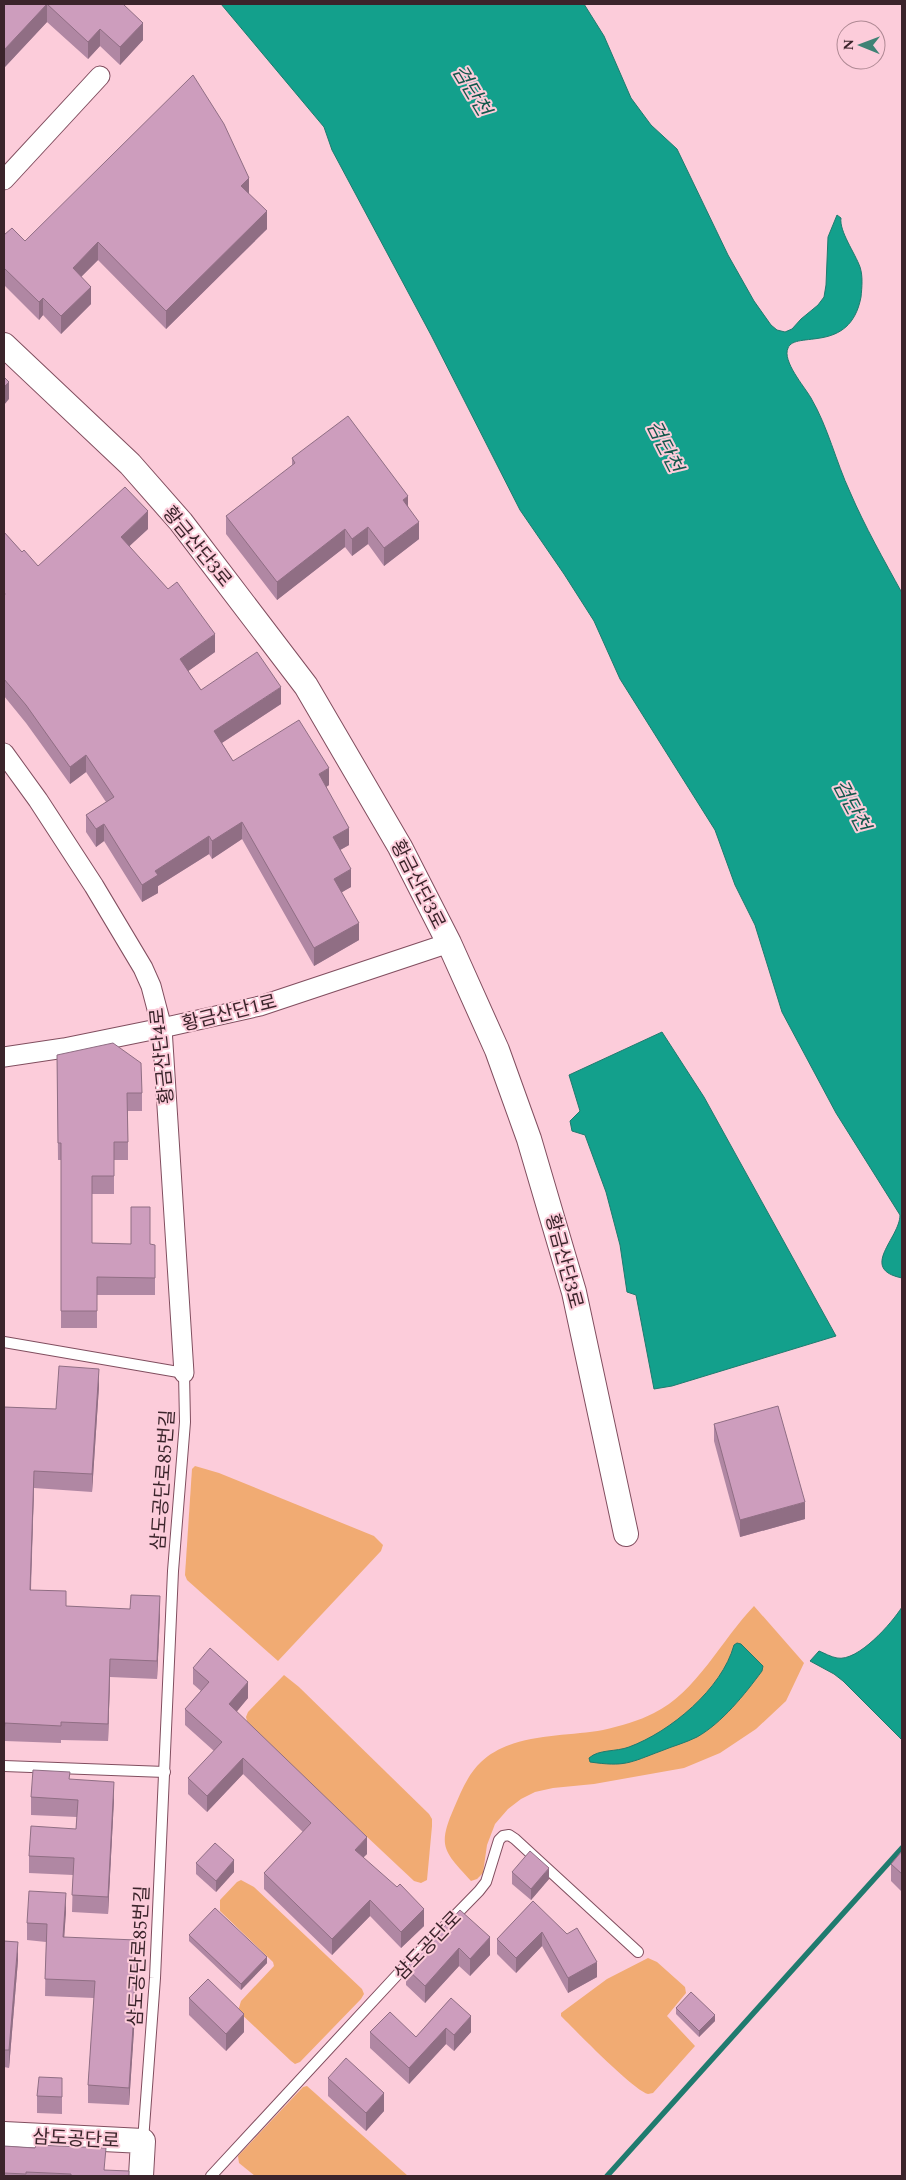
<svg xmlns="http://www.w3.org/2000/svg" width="906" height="2180" font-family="Spectral,'Noto Sans KR',serif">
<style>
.green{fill:#f1ab73}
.water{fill:#13a08c;stroke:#1f7b6f}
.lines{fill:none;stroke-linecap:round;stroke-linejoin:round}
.stream{stroke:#1f7b6f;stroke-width:5.5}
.service-casing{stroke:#814e5f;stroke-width:12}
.minor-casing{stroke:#814e5f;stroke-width:21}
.tertiary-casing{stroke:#814e5f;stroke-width:26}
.service{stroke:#fff;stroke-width:10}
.minor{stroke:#fff;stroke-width:19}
.tertiary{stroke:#fff;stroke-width:24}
.wall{fill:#b087a3}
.shaded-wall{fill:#906e84}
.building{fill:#cd9dbd;stroke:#906e84}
.labels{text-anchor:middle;stroke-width:4;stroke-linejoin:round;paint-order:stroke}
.street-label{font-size:19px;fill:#3b242b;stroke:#fcccda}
.water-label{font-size:20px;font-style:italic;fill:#13584c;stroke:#fcccda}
</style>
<rect width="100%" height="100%" fill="#fcccda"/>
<!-- green -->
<g class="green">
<path d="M195 1466 219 1473 374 1536 383 1545 381 1551 278 1661 187 1580 185 1575 192 1469Z"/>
<path d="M754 1606 804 1663 786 1701 756 1729 720 1753 684 1768 594 1784 553 1788 535 1792 521 1799 508 1809 495 1824 487 1845 483 1873 477 1879 471 1881C444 1851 437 1847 454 1808 461 1792 468 1774 481 1762 511 1733 564 1737 603 1730 620 1726 639 1721 654 1713 696 1693 722 1639 754 1606Z"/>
<path d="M284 1675 299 1687 429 1814 432 1819V1826L427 1880 421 1883 414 1881 248 1725 246 1717 248 1712Z"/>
<path d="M241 1880 254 1887 362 1989 364 1994 361 1999 300 2062 295 2064 291 2061 238 2011 241 2001 274 1966 273 1962 220 1911V1900L237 1882Z"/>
<path d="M648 1958 657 1962 685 1987 686 1993 667 2016 695 2046 653 2093 648 2094C634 2091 575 2030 561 2016V2013L607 1979Z"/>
<path d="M307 2086 408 2176H255L239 2163 238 2156 303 2087Z"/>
</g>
<!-- water -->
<g class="water">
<path d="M221 4H584L604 36 631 98 651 125 677 149 728 255 754 301 771 325 777 330 785 332 792 329 801 319 818 305 824 297 826 285 828 237 837 215 841 218C839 231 855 253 860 267 863 276 862 287 861 297 850 355 795 330 788 348 782 361 804 386 811 398 828 427 836 462 850 492 865 527 884 560 902 593V1278C858 1269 900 1238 900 1215L836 1113 782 1012 755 925 735 885 715 830 620 679 594 621 564 574 520 510 431 335 332 150 324 127Z"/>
<path d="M662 1032 704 1097 836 1336 672 1386 654 1389 636 1295 627 1292 620 1245 606 1192 585 1135 572 1131 570 1121 580 1111 569 1075Z"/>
<path d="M902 1607V1740L843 1681 834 1674 810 1661 819 1651C824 1653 831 1657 837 1658 858 1662 892 1623 902 1607Z"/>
<path d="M737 1643 741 1644 763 1666 762 1671C745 1694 722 1723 697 1737 685 1743 673 1746 661 1751 629 1763 625 1767 590 1762L589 1758C599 1749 616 1752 629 1747 670 1732 722 1689 734 1645Z"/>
</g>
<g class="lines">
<!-- stream -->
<path class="stream" d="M607 2176 902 1848"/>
<defs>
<g id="service">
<path d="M4 1342 184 1373 185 1422 173 1571 155 1978 143 2141"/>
<path d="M4 1766 165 1772"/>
<path d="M211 2176 398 1974 479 1891 486 1882 499 1840 503 1836 509 1835 515 1839 638 1952"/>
</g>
<g id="minor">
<path d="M4 180 100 76"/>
<path d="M4 753 38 800 94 886 143 968 151 986 162 1028 184 1373"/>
<path d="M4 1057 64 1048 162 1028 260 1006 449 943"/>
</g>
<g id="tertiary">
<path d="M4 345 130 464 181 522 306 686 400 847 449 943 497 1050 529 1139 574 1292 626 1534"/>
<path d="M4 2134 143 2141 141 2176"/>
</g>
</defs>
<!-- service casing -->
<use href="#service" class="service-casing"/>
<!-- minor casing -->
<use href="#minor" class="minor-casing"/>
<!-- tertiary casing -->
<use href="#tertiary" class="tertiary-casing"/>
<!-- service -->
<use href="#service" class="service"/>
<!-- minor -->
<use href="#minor" class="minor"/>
<!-- tertiary -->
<use href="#tertiary" class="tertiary"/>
</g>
<!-- wall -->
<g class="wall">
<path d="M4 4H123L143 40 120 65 100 46 88 59 47 22 4 68Z"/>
<path d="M249 194 267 229 166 329 98 260 81 277 91 304 61 334 43 315 39 320 4 285V235L25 241Z"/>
<path d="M292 458 408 506 419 539 384 566 368 544 352 556 345 547 277 600 226 534V516L292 466Z"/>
<path d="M148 529 129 546 215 652 188 671 201 690 281 704 222 743 233 761 329 785 326 787 349 845 340 850 351 887 341 892 359 940 314 966 242 839 212 859 209 854 158 886V893L142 902 104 841 96 847 86 832V815L106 802 86 772 70 784 26 723 4 696V532L22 552 38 566Z"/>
<path d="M57 1055 142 1093V1111H128V1160H114V1194H92V1243L155 1245V1295H97V1328H61V1160H58Z"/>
<path d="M99 1386 92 1492 34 1488 31 1590 66 1606 160 1614 157 1679 110 1677 108 1741 61 1740V1743L5 1741 4 1750V1407L56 1409Z"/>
<path d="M714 1424 805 1519 740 1537 714 1441Z"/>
<path d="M193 1668 248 1698 236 1712 367 1854 363 1857 424 1926 401 1948 370 1916 332 1955 264 1889V1873L303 1832 243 1774 207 1812 188 1794V1778L214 1751 185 1725V1709L201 1691 193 1684Z"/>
<path d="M70 1779 114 1799 108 1914 72 1912 73 1875 29 1873V1856L76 1829 77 1817 31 1815V1797Z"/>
<path d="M902 1851V1892L891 1881V1864Z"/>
<path d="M196 1863 234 1872 216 1892 196 1874Z"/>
<path d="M512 1872 549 1879 531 1900 512 1884Z"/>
<path d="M533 1901 597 1977 568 1993 542 1946 516 1973 497 1954V1939Z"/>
<path d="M460 1910 490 1955 470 1976 459 1966 425 2003 406 1985V1968Z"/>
<path d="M66 1911 64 1937 136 1958 135 1997V2015L129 2105 88 2103V2085L94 1998 45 1996 46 1942 27 1940V1923Z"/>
<path d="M189 1935 267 1963 241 1990 189 1941Z"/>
<path d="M4 1941 18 1960 9 2068 4 2067Z"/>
<path d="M189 1998 244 2032 226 2051 189 2015Z"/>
<path d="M451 1998 471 2032 454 2051 446 2044 409 2084 370 2048V2032L416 2037Z"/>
<path d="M676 2008 715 2021 699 2037 676 2014Z"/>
<path d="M328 2078 384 2111 366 2131 328 2096Z"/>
<path d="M37 2096H62V2114L37 2113Z"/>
<path d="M4 2146 105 2170 129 2176H4Z"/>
</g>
<!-- shaded-wall -->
<g class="shaded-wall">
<path d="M47 4V22L4 68V50Z"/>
<path d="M143 23V40L120 65V47Z"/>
<path d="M100 29V46L88 59V42Z"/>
<path d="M249 178V195L241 186Z"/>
<path d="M267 211V229L166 329V311Z"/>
<path d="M98 242V260L73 285V268Z"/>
<path d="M91 287V304L61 334V316Z"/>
<path d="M43 298V315L39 320V302Z"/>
<path d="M9 382V399L4 405V387Z"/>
<path d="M408 496V514L403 500Z"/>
<path d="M148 511V529L121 554V537Z"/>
<path d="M419 522V539L384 566V548Z"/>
<path d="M368 527V544L352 556V539Z"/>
<path d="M345 529V547L277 600V582Z"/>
<path d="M215 634V652L180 677V659Z"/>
<path d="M281 687V704L214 748V731Z"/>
<path d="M86 755V772L70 784V767Z"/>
<path d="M329 768V785L319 792V774Z"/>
<path d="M242 822V839L212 859V841Z"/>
<path d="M104 824V841L96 847V829Z"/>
<path d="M349 828V845L333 854V837Z"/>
<path d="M209 836V854L158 886V893L142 902V885L155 871Z"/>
<path d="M351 869V887L334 897V879Z"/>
<path d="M359 923V940L314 966V948Z"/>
<path d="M99 1369V1386L92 1492V1474Z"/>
<path d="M34 1471V1488L30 1607V1590Z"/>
<path d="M805 1502V1519L740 1537V1520Z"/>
<path d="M160 1596V1614L157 1679V1661Z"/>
<path d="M110 1659V1677L108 1741V1724Z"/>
<path d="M248 1682V1698L229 1721V1704Z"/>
<path d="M243 1758V1774L207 1812V1796Z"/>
<path d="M114 1782V1799L108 1914V1897Z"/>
<path d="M367 1837V1854L355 1866V1850Z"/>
<path d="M234 1860V1872L216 1892V1881Z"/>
<path d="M549 1868V1879L531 1900V1889Z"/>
<path d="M66 1893V1911L63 1955V1937Z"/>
<path d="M370 1900V1916L332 1955V1939Z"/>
<path d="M424 1909V1926L401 1948V1932Z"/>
<path d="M542 1932V1946L516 1973V1958Z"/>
<path d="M490 1937V1955L470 1976V1959Z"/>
<path d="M136 1940V1958L134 2015V1997Z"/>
<path d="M18 1942V1960L9 2068V2050Z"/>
<path d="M459 1948V1966L425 2003V1986Z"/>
<path d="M267 1957V1963L241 1990V1984Z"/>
<path d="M597 1962V1977L568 1993V1978Z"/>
<path d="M135 1997V2015L129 2105V2088Z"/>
<path d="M244 2014V2032L226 2051V2034Z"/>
<path d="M715 2015V2021L699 2037V2031Z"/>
<path d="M471 2016V2032L454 2051V2035Z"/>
<path d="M446 2028V2044L409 2084V2068Z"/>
<path d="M384 2093V2111L366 2131V2113Z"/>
</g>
<!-- building -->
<g class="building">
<path d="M4 4H123L143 23 120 47 100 29 88 42 47 4 4 50Z"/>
<path d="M193 75 224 124 249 178 241 186 267 211 166 311 98 242 73 268 91 287 61 316 43 298 39 302 4 268V235L12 228 25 241Z"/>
<path d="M4 377 9 382 4 387Z"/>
<path d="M348 416 408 496 403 500 419 522 384 548 368 527 352 539 345 529 277 582 226 516 295 463 292 458Z"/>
<path d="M125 487 148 511 121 537 168 589 177 582 215 634 180 659 201 690 257 652 281 687 214 731 233 761 299 720 329 768 319 774 349 828 333 837 351 869 334 879 359 923 314 948 242 822 212 841 209 836 155 871 158 875 142 885 104 824 96 829 86 815 114 797 86 755 70 767 26 705 4 679V596L5 594 4 592V532L22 552 24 550 38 566Z"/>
<path d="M113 1043 141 1063 142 1093H127L128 1142H114V1176H92V1243L131 1244V1207H150V1244L155 1245V1278L97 1277V1311H61V1143H58L57 1055Z"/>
<path d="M59 1366 99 1369 92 1474 34 1471 30 1590 66 1591V1606L130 1609 131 1595 160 1596 157 1661 110 1659 108 1724 61 1722V1726L5 1723 4 1732V1407L56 1409Z"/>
<path d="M778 1406 805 1502 740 1520 714 1424Z"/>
<path d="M210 1648 248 1682 229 1704 367 1837 355 1850 397 1887 400 1884 424 1909 401 1932 370 1900 332 1939 264 1873 311 1823 243 1758 207 1796 188 1778 222 1742 185 1709 209 1682 193 1668Z"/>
<path d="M33 1770 70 1772 69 1779 114 1782 108 1897 72 1895 74 1858 29 1856 31 1826 76 1829 78 1800 31 1797Z"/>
<path d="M215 1843 234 1860 216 1881 196 1863Z"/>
<path d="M530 1851 549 1868 531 1889 512 1872Z"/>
<path d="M902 1851V1874L891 1864Z"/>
<path d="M29 1891 66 1893 63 1937 136 1940 134 1997H135L129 2088 88 2085 95 1981 45 1979 47 1924 27 1923Z"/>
<path d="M533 1901 567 1934 577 1928 597 1962 568 1978 542 1932 516 1958 497 1939Z"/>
<path d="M215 1908 267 1957 241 1984 189 1935Z"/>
<path d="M460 1910 490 1937 470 1959 459 1948 425 1986 406 1968Z"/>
<path d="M4 1941 18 1942 9 2050H4Z"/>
<path d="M208 1979 244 2014 226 2034 189 1998Z"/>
<path d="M691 1992 715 2015 699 2031 676 2008Z"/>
<path d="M451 1998 471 2016 454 2035 446 2028 409 2068 370 2032 390 2012 416 2037Z"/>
<path d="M346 2058 384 2093 366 2113 328 2078Z"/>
<path d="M39 2077 62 2078V2097L37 2096Z"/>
<path d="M36 2145 106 2148 104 2170 129 2171V2176H71V2174L26 2172V2174L4 2173V2146L35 2148Z"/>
</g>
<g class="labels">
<!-- street labels -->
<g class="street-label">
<text transform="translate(198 546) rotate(51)" y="7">황금산단3로</text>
<text transform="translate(419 884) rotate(63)" y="7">황금산단3로</text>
<text transform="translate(229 1012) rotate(-14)" y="7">황금산단1로</text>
<text transform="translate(161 1056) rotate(-96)" y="7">황금산단4로</text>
<text transform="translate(565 1261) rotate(75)" y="7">황금산단3로</text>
<text transform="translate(162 1480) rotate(-86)" y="7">삼도공단로85번길</text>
<text transform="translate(427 1945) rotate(-46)" y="7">삼도공단로</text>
<text transform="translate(138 1956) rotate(-87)" y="7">삼도공단로85번길</text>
<text transform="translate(76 2138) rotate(3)" y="7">삼도공단로</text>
</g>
<!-- water labels -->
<g class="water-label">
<text transform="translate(472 90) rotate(59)" y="7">검단천</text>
<text transform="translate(665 446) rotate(63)" y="7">검단천</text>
<text transform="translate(852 805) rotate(62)" y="7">검단천</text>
</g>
</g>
<!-- border -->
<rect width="906" height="2180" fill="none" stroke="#3b242b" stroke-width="10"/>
<!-- north arrow -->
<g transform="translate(861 45) rotate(271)"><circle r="24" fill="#fcccda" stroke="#af8994"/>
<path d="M0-4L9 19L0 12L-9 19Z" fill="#3f8275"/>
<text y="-8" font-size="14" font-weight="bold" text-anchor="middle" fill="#3b242b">N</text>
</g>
</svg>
